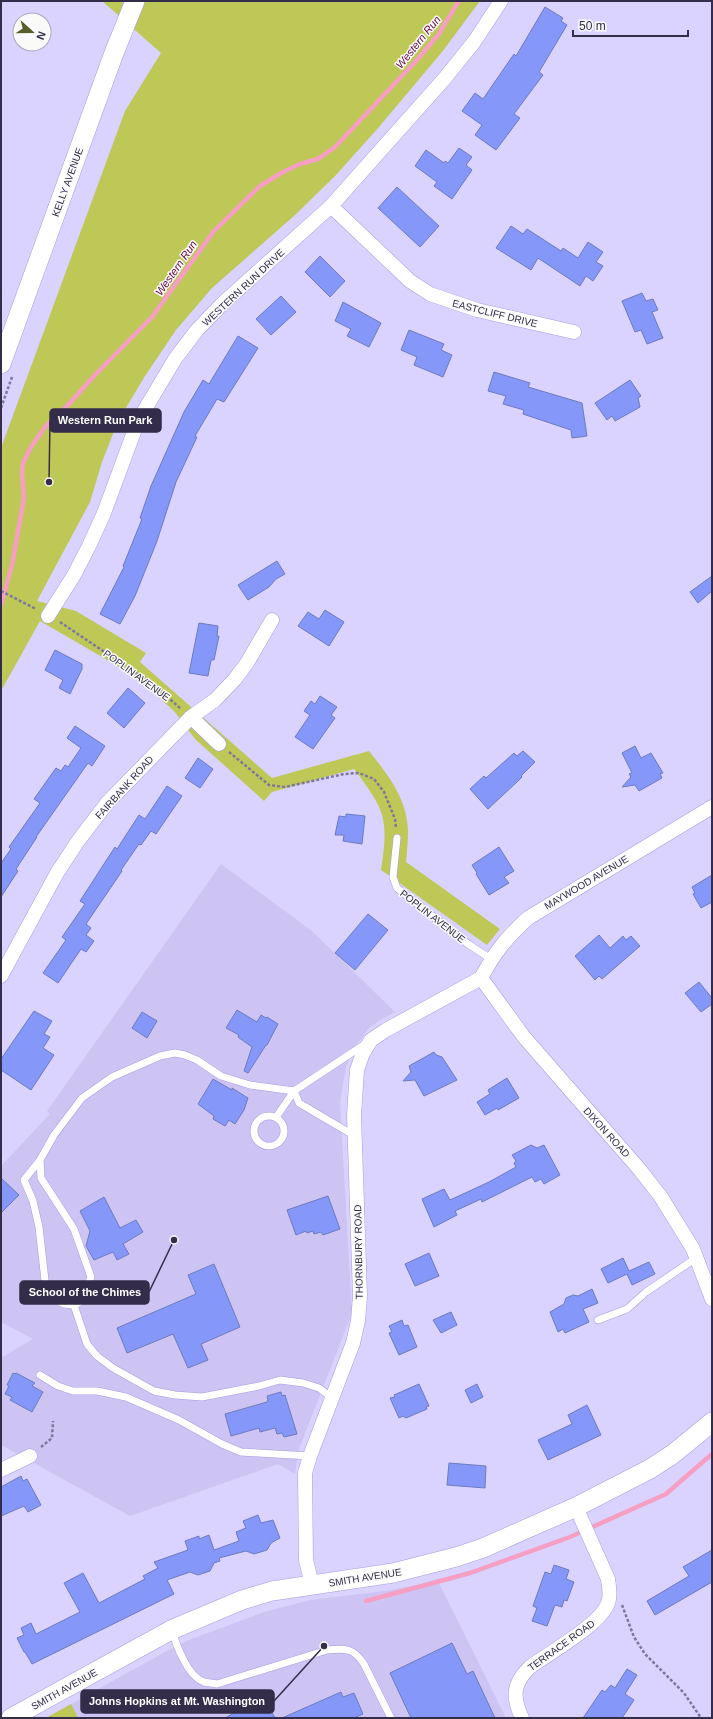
<svg xmlns="http://www.w3.org/2000/svg" width="713" height="1719" font-family="Helvetica,sans-serif">
<style>
.built{fill:#cdc4f3}
.green{fill:#bec856}
.lines{fill:none;stroke-linecap:round;stroke-linejoin:round}
.stream{stroke:#f79ec3;stroke-width:4.5}
.building{fill:#8598f9;stroke:#6d7bbd}
.service-casing{stroke:#aa9be2;stroke-width:8}
.minor-casing{stroke:#aa9be2;stroke-width:15}
.secondary-casing{stroke:#aa9be2;stroke-width:20}
.path{stroke:#7e779c;stroke-width:2.5;stroke-dasharray:3 2;stroke-linecap:butt}
.service{stroke:#fff;stroke-width:7}
.minor{stroke:#fff;stroke-width:14}
.secondary{stroke:#fff;stroke-width:19}
.labels{text-anchor:middle;stroke-width:3;stroke-linejoin:round;paint-order:stroke}
.street-label{font-size:10px;fill:#332d4a;stroke:#fafafa}
.water-label{font-size:11px;font-style:italic;fill:#69033e;stroke:#fafafa}
.leader{fill:none;stroke:#332d4a;stroke-width:1.5}
.callout-dot{fill:#332d4a;stroke:#fafafa;stroke-width:1.5}
.callout{fill:#332d4a;stroke:#332d4a;stroke-width:1.5}
.callout-label{font-size:11px;text-anchor:middle;font-weight:bold;fill:#fff}
</style>
<rect width="100%" height="100%" fill="#dad2ff"/>
<!-- built -->
<g class="built">
<path d="M221 864 312 931 395 1012 380 1020 369 1028 358 1043 346 1066 340 1102 352 1313 299 1449 295 1474 278 1464 130 1516 1 1445V1358L33 1339 1 1322V1166L50 1114 47 1111Z"/>
<path d="M438 1581 506 1718H46L165 1652 189 1640 264 1612 310 1600 385 1591Z"/>
</g>
<!-- green -->
<g class="green">
<path d="M102 1H480L442 52 379 127 336 175 294 216 212 288 176 330 145 376 118 421 102 462 90 502 37 601 76 611 146 653 140 662 272 778 369 751C388 775 407 798 408 831 408 841 407 852 406 862L500 929 487 945 381 870C389 818 385 810 354 769L272 792 264 801 195 739 174 711 135 676 40 621 1 691V448L125 111 161 53Z"/>
<path d="M71 1704 78 1718H46Z"/>
</g>
<g class="lines">
<!-- stream -->
<g class="stream">
<path d="M1 605 12 565 24 498 22 472 23 463 31 447 45 427 68 405 95 375 152 317 214 231 260 186 283 172 300 164 318 159 335 147 416 61 438 35 459 1"/>
<path d="M366 1601 470 1573 570 1537 666 1494 712 1454"/>
</g>
</g>
<!-- building -->
<g class="building">
<path d="M545 7 563 18 561 21 567 25 539 72 543 75 514 114 520 118 496 150 475 135 482 125 462 111 475 93 483 99 514 54 516 56Z"/>
<path d="M459 148 472 157 466 165 472 170 452 199 434 186 437 182 415 166 426 150 444 163 445 161 448 163Z"/>
<path d="M397 187 439 226 420 247 378 208Z"/>
<path d="M511 226 523 234 527 229 561 251 563 248 578 258 588 242 603 252 596 262 603 266 593 281 586 276 580 286 538 258 531 270 496 248Z"/>
<path d="M320 256 345 281 330 297 305 272Z"/>
<path d="M642 293 646 301 653 299 658 310 652 312 663 338 647 344 641 330 635 332 622 301Z"/>
<path d="M281 296 296 312 271 335 256 319Z"/>
<path d="M343 302 381 323 369 347 347 336 351 329 335 321Z"/>
<path d="M409 330 444 344 441 350 452 355 443 377 414 365 417 357 401 350Z"/>
<path d="M238 336 258 348 224 402 217 399 195 436 197 437 176 482 157 541 135 596 120 624 100 614 124 567 123 566 142 519 140 518 151 486 184 412 203 380 209 384Z"/>
<path d="M494 372 530 383 528 387 582 403 587 436 572 438 571 430 523 414 524 410 503 404 506 396 488 391Z"/>
<path d="M630 380 641 396 638 398 640 407 615 421 612 416 607 420 595 403Z"/>
<path d="M277 561 285 574 276 579 269 587 248 600 238 585Z"/>
<path d="M712 576V591L698 603 690 592Z"/>
<path d="M325 610 344 622 329 646 298 626 308 612 319 619Z"/>
<path d="M199 623 218 626 217 636H219L214 660H211L208 676 189 673Z"/>
<path d="M55 650 82 664V669L70 694 59 688 63 680 45 670Z"/>
<path d="M128 688 145 703 124 728 107 713Z"/>
<path d="M320 696 337 707 331 715 335 718 313 749 295 737 310 715 304 711 311 701 315 704Z"/>
<path d="M75 726 105 746 92 766 88 763 36 837H37L16 869 18 871 1 897V863L11 849 9 847 40 803 34 799 56 768 61 771 65 765 68 767 81 748 67 738Z"/>
<path d="M635 746 641 758 651 753 663 773 660 774 662 778 639 791 635 785 622 787 631 777 629 774 632 773 622 753Z"/>
<path d="M523 751 535 762 521 776 522 777 518 781 488 809 470 789 484 776 486 778 514 753 517 756Z"/>
<path d="M198 758 213 769 200 788 185 778Z"/>
<path d="M167 786 182 796 156 834 151 831 141 845 139 844 121 870 122 871 86 924 91 928 86 935 94 941 86 952 81 949 58 983 43 973 66 940 62 937 85 904 80 901 115 847 117 849 139 815 145 819Z"/>
<path d="M346 814 365 816 362 844 343 841 344 835H335L339 816 346 817Z"/>
<path d="M499 847 514 871 504 877 509 883 489 895 476 874 477 873 472 865Z"/>
<path d="M712 875V902L701 908 693 894 695 893 692 887Z"/>
<path d="M368 914 388 930 355 970 335 953Z"/>
<path d="M599 935 610 948 623 936 626 940 631 936 640 946 602 979 599 976 595 980 575 956Z"/>
<path d="M699 982 712 998V1004L701 1012 685 993Z"/>
<path d="M237 1010 257 1022 261 1015 266 1018 267 1017 278 1024 267 1045H266L248 1073 244 1071 252 1047 238 1037 239 1035 226 1028Z"/>
<path d="M34 1011 52 1021 44 1034 50 1037 43 1048 54 1055 31 1090 1 1070V1059Z"/>
<path d="M142 1012 157 1021 147 1038 132 1028Z"/>
<path d="M434 1052 436 1055 442 1057 457 1080 424 1096 415 1080 403 1081 411 1072 409 1066Z"/>
<path d="M507 1078 519 1098 498 1110 497 1108 485 1115 477 1102 490 1094 488 1090Z"/>
<path d="M213 1079 232 1090V1088L248 1098 244 1110 235 1124 229 1120 225 1126 213 1119 214 1116 198 1104Z"/>
<path d="M531 1145 537 1148 544 1145 560 1175 544 1184 541 1179 535 1182 532 1177 482 1202 481 1199 455 1211 457 1215 434 1227 422 1199 444 1189 450 1200 489 1182 516 1167 514 1163 516 1161 512 1155Z"/>
<path d="M1 1178 19 1195 1 1213Z"/>
<path d="M328 1196 340 1229 323 1235 321 1232 314 1234 313 1231 307 1233 306 1231 296 1235 287 1210Z"/>
<path d="M104 1197 120 1228 136 1220 143 1232 123 1244 129 1254 117 1260 113 1252 94 1260 86 1246 90 1231 80 1211Z"/>
<path d="M429 1253 439 1276 415 1286 405 1264Z"/>
<path d="M623 1258 629 1271 649 1262 655 1274 632 1285 627 1274 608 1283 601 1269Z"/>
<path d="M214 1264 240 1327 201 1344 208 1360 188 1368 173 1334 127 1353 117 1328 196 1294 188 1275Z"/>
<path d="M592 1289 598 1303 583 1309 589 1322 565 1333 563 1329 558 1332 550 1312 564 1304 566 1298 573 1295 578 1296Z"/>
<path d="M451 1312 457 1325 441 1333 433 1320Z"/>
<path d="M402 1320 404 1326 408 1325 417 1347 399 1355 389 1333 392 1332 389 1326Z"/>
<path d="M13 1373 15 1374 16 1373 35 1383 32 1386 43 1392 32 1412 10 1400 12 1397 5 1394 9 1386 7 1385Z"/>
<path d="M419 1384 429 1406 426 1407 427 1409 406 1418 403 1416 399 1418 390 1398 395 1397 394 1395Z"/>
<path d="M477 1384 483 1397 471 1403 465 1390Z"/>
<path d="M281 1392 282 1396 285 1395 297 1434 284 1437 282 1433 277 1434 275 1428 260 1432 259 1428 231 1436 225 1414 267 1402 268 1400 267 1396Z"/>
<path d="M587 1405 601 1435 548 1460 538 1440 572 1424 568 1415Z"/>
<path d="M449 1463 486 1466 485 1488 447 1485Z"/>
<path d="M21 1476 23 1481 27 1479 41 1505 28 1512 24 1506 1 1516V1487Z"/>
<path d="M258 1515 261 1523 273 1520 280 1538 271 1543 267 1550 254 1554 246 1551 219 1558 220 1561 214 1563 210 1571 198 1575 190 1572 167 1580 174 1594 32 1664 25 1652H24L17 1638 24 1635 21 1628 31 1623 36 1634 80 1612 64 1583 83 1573 99 1603 145 1579 143 1576 158 1568 154 1562 188 1550 185 1541 199 1536V1539L209 1535 214 1550 239 1541 236 1532 246 1528 243 1521Z"/>
<path d="M712 1550V1582L655 1615 647 1601 689 1576 683 1567Z"/>
<path d="M554 1565 569 1570 566 1579 574 1582 567 1601 564 1600 562 1607 555 1605 547 1626 532 1621 537 1608 533 1606 545 1572 551 1574Z"/>
<path d="M452 1643 467 1674 473 1671 495 1718H411L390 1673Z"/>
<path d="M627 1669 637 1675 625 1694 634 1700 622 1718H583L602 1690 605 1692 611 1685 615 1688Z"/>
<path d="M341 1692 343 1697 354 1693 363 1714 354 1718H282Z"/>
<path d="M264 1697 275 1718H225Z"/>
</g>
<g class="lines">
<defs>
<g id="service">
<path d="M397 838 393 877 397 888 468 944 491 959"/>
<path d="M294 1091 299 1103 355 1136"/>
<circle cx="269" cy="1131" r="15"/>
<path d="M277 1116 294 1091 365 1044"/>
<path d="M40 1160 41 1178 74 1229 91 1277 82 1301 74 1305 64 1304 52 1298 46 1289 39 1227 33 1201 24 1180 40 1160 54 1135 82 1098 112 1077 160 1056 175 1053 185 1055 197 1060 221 1076 250 1085 294 1091"/>
<path d="M74 1305 87 1344 97 1356 113 1368 154 1391 175 1395 202 1397 259 1386 280 1380 303 1383 319 1388 332 1398"/>
<path d="M598 1320 627 1309 646 1292 696 1258"/>
<path d="M40 1375 58 1386 73 1391H97L126 1397 179 1420 222 1444 241 1452 310 1456"/>
<path d="M172 1630C176 1645 188 1677 204 1682 208 1683 213 1683 217 1684L327 1650C345 1648 354 1648 364 1664L391 1718"/>
</g>
<g id="minor">
<path d="M331 206 410 281 430 294 477 310 574 332"/>
<path d="M48 616 74 575 89 546 104 513 138 421 175 359 197 330 222 304 331 206 445 78 474 42 501 1"/>
<path d="M191 717 219 744"/>
<path d="M1 976 57 873 78 841 107 803 191 717 215 700 235 679 247 663 272 620"/>
<path d="M481 978 524 1037 640 1170 661 1197 693 1249 712 1299"/>
<path d="M481 978C495 952 506 938 528 918L712 807"/>
<path d="M1 1470 30 1456"/>
<path d="M312 1585 306 1560 305 1473 310 1456 353 1343 358 1321 360 1296 354 1115 357 1070 363 1053 371 1040 386 1030 481 978"/>
<path d="M522 1718C512 1697 513 1683 530 1667 549 1653 601 1624 608 1603 611 1596 609 1586 608 1579L576 1507"/>
</g>
<g id="secondary">
<path d="M1 364 114 53 135 1"/>
<path d="M11 1718 171 1630 242 1600 272 1591 393 1573 456 1557 483 1548 576 1507 650 1469 673 1454 712 1422"/>
</g>
</defs>
<!-- service casing -->
<use href="#service" class="service-casing"/>
<!-- minor casing -->
<use href="#minor" class="minor-casing"/>
<!-- secondary casing -->
<use href="#secondary" class="secondary-casing"/>
<!-- path -->
<g class="path">
<path d="M1 408 12 377"/>
<path d="M1 591 36 609"/>
<path d="M60 622 155 686 181 709"/>
<path d="M229 752 269 785 285 787 344 774 359 773 374 779 384 792 395 819 396 828"/>
<path d="M41 1447 52 1438 53 1421"/>
<path d="M622 1605 634 1637 645 1654 684 1693 701 1718"/>
</g>
<!-- service -->
<use href="#service" class="service"/>
<!-- minor -->
<use href="#minor" class="minor"/>
<!-- secondary -->
<use href="#secondary" class="secondary"/>
</g>
<g class="labels">
<!-- street labels -->
<g class="street-label">
<text transform="translate(67 182) rotate(-70)" y="4">KELLY AVENUE</text>
<text transform="translate(243 287) rotate(-43)" y="4">WESTERN RUN DRIVE</text>
<text transform="translate(495 313) rotate(14)" y="4">EASTCLIFF DRIVE</text>
<text transform="translate(137 675) rotate(36)" y="4">POPLIN AVENUE</text>
<text transform="translate(124 787) rotate(-48)" y="4">FAIRBANK ROAD</text>
<text transform="translate(586 882) rotate(-31)" y="4">MAYWOOD AVENUE</text>
<text transform="translate(433 916) rotate(38)" y="4">POPLIN AVENUE</text>
<text transform="translate(607 1132) rotate(48)" y="4">DIXON ROAD</text>
<text transform="translate(358 1252) rotate(-91)" y="4">THORNBURY ROAD</text>
<text transform="translate(365 1577) rotate(-9)" y="4">SMITH AVENUE</text>
<text transform="translate(561 1645) rotate(-36)" y="4">TERRACE ROAD</text>
<text transform="translate(64 1689) rotate(-29)" y="4">SMITH AVENUE</text>
</g>
<!-- water labels -->
<g class="water-label">
<text transform="translate(418 42) rotate(-51)" y="4">Western Run</text>
<text transform="translate(176 268) rotate(-55)" y="4">Western Run</text>
</g>
</g>
<!-- callouts -->
<path class="leader" d="M49 482L50 421M174 1240L149 1292M324 1646L274 1701"/>
<g class="callout-dot">
<circle cx="49" cy="482" r="4"/>
<circle cx="174" cy="1240" r="4"/>
<circle cx="324" cy="1646" r="4"/>
</g>
<g class="callout">
<rect x="50" y="409" width="111" height="23" rx="4"/>
<rect x="20" y="1281" width="129" height="23" rx="4"/>
<rect x="81" y="1690" width="193" height="23" rx="4"/>
</g>
<g class="callout-label">
<text x="105" y="424">Western Run Park</text>
<text x="85" y="1296">School of the Chimes</text>
<text x="177" y="1705">Johns Hopkins at Mt. Washington</text>
</g>
<!-- border -->
<rect width="713" height="1719" fill="none" stroke="#332d4a" stroke-width="4"/>
<!-- north arrow -->
<g transform="translate(32 32) rotate(111)"><circle r="19" fill="#fafafa" stroke="#aaa8b4"/>
<path d="M0-3L7 15L0 10L-7 15Z" fill="#585d2b"/>
<text y="-6" font-size="11" font-weight="bold" text-anchor="middle" fill="#332d4a">N</text>
</g>
<!-- scale -->
<path d="M573 30v6h115v-6" fill="none" stroke="#332d4a" stroke-width="2"/>
<text x="579" y="30" font-size="12" fill="#332d4a" stroke="#fafafa" stroke-width="3" paint-order="stroke">50 m</text>
</svg>
